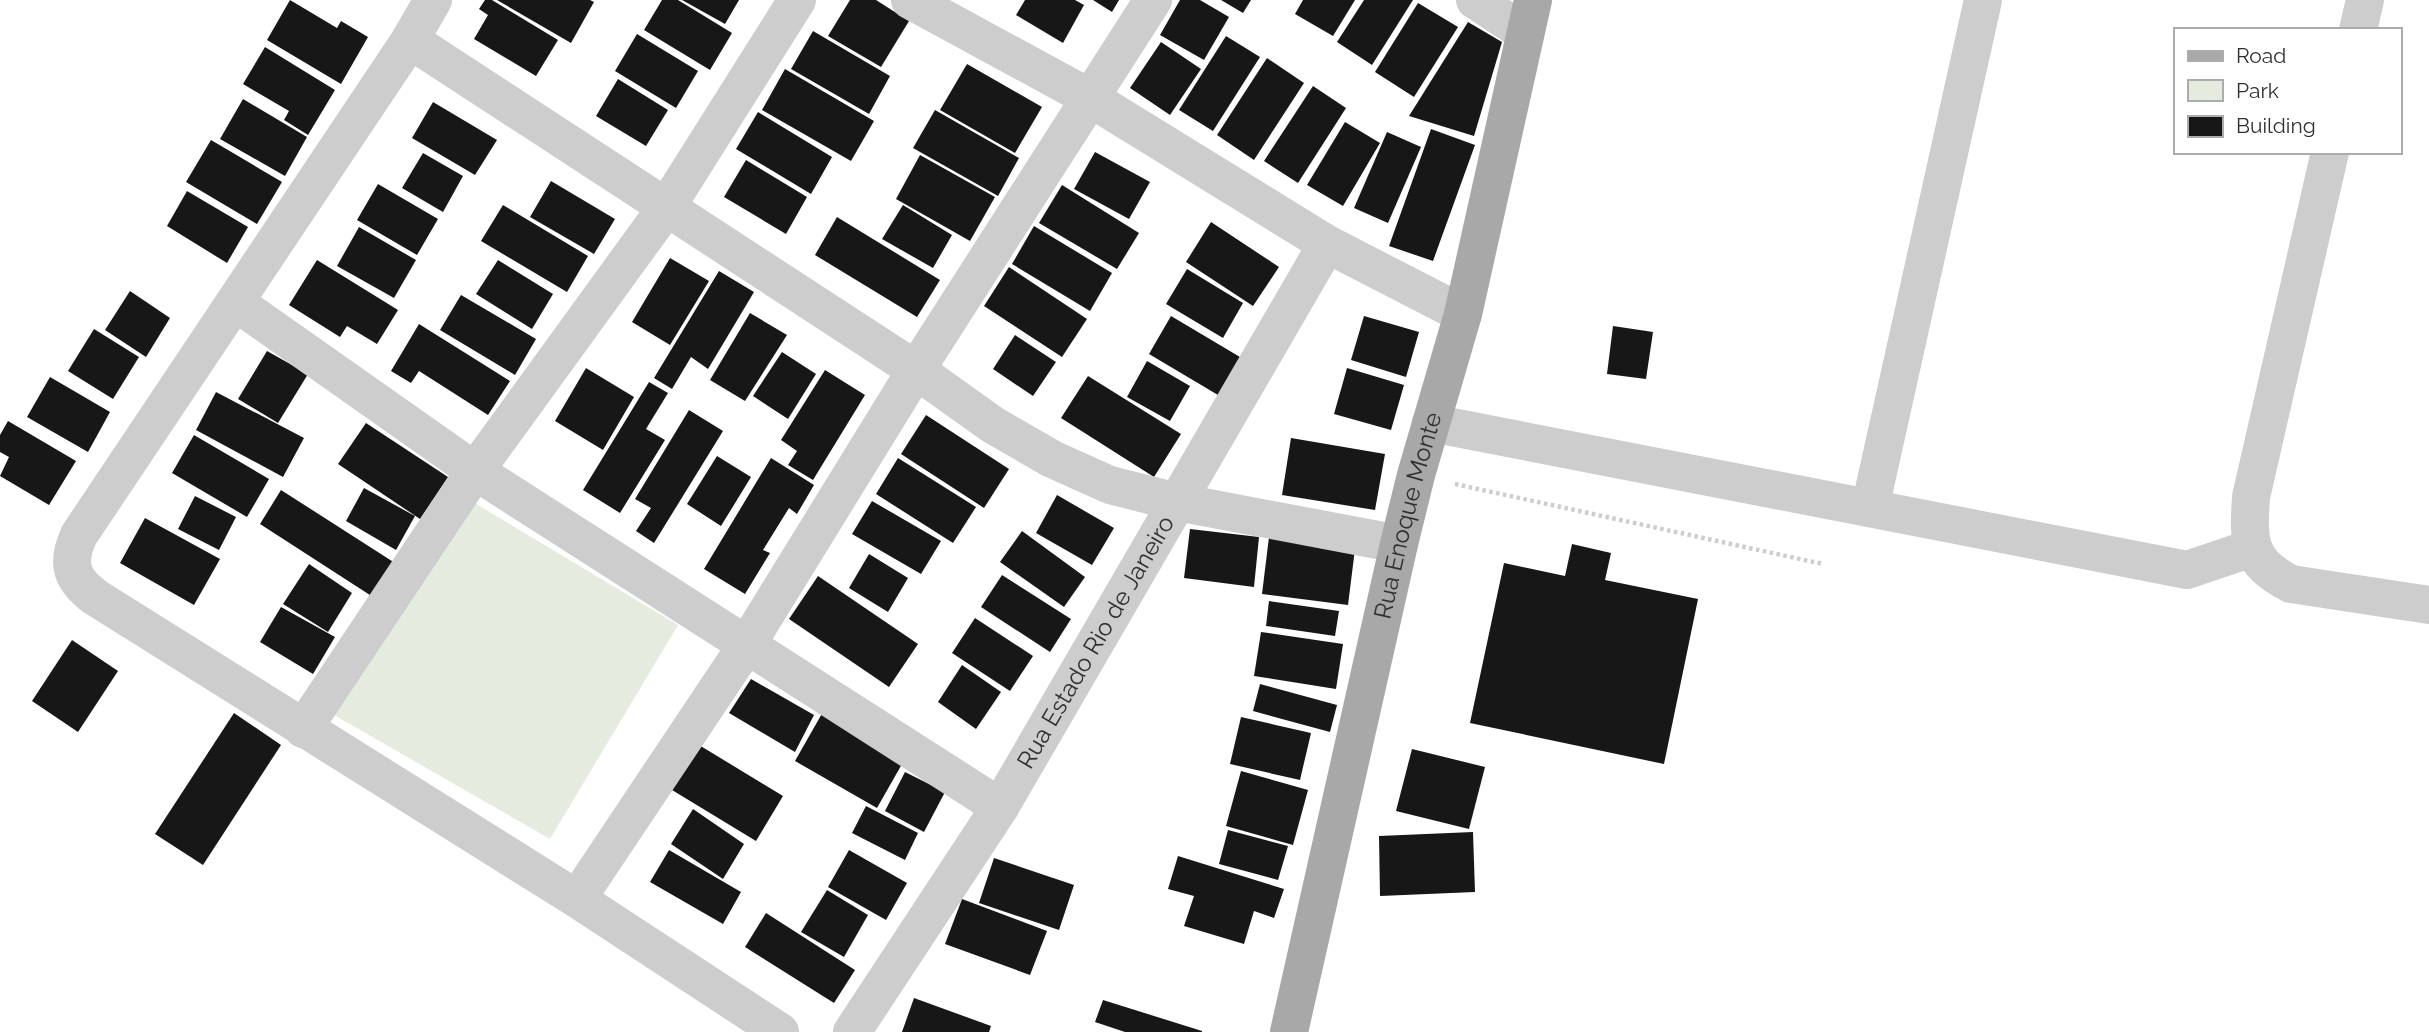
<svg xmlns="http://www.w3.org/2000/svg" width="2429" height="1032" font-family="Raleway,sans-serif">
<style>
.green{fill:#e5ecdf}
.building{fill:#171717}
.lines{fill:none;stroke-linecap:round;stroke-linejoin:round}
.path{stroke:#cdcdcd;stroke-width:4.5;stroke-dasharray:3.5 3.5;stroke-linecap:butt}
.minor{stroke:#cdcdcd;stroke-width:38}
.major{stroke:#a8a8a8;stroke-width:38}
.labels{text-anchor:middle;stroke-width:7;stroke-linejoin:round;paint-order:stroke}
.street-label{font-size:24px;fill:#303030;stroke:#fff}
</style>
<rect width="100%" height="100%" fill="#fff"/>
<!-- green -->
<path class="green" d="M468 499 678 625 550 839 334 715Z"/>
<!-- building -->
<g class="building">
<path d="M290 0 337 28 341 21 368 37 341 84 267 40Z"/>
<path d="M485 0H492L558 40 536 76 474 39 488 15 479 9Z"/>
<path d="M497 0H590L594 2 571 43Z"/>
<path d="M662 0H678L732 33 710 70 644 30Z"/>
<path d="M682 0H739L725 24Z"/>
<path d="M850 0H876L909 21 881 67 828 36Z"/>
<path d="M1025 0H1075L1084 5 1063 43 1016 15Z"/>
<path d="M1093 0H1119L1112 12Z"/>
<path d="M1180 0H1200L1229 17 1204 60 1160 35Z"/>
<path d="M1221 0H1251L1243 13Z"/>
<path d="M1303 0H1355L1333 36 1295 14Z"/>
<path d="M1364 0H1413L1372 65 1337 42Z"/>
<path d="M1418 3 1458 27 1414 97 1375 72Z"/>
<path d="M1468 22 1502 42 1474 136 1409 116Z"/>
<path d="M813 31 890 76 869 114 791 69Z"/>
<path d="M637 34 698 71 676 108 615 71Z"/>
<path d="M1226 36 1260 57 1213 131 1179 110Z"/>
<path d="M1161 42 1201 69 1170 115 1130 88Z"/>
<path d="M265 47 335 90 308 135 284 120 289 111 243 84Z"/>
<path d="M1267 58 1304 83 1254 160 1217 135Z"/>
<path d="M967 64 1042 107 1015 153 940 110Z"/>
<path d="M785 69 874 121 851 161 762 110Z"/>
<path d="M618 79 668 110 646 146 596 116Z"/>
<path d="M1313 86 1346 108 1298 183 1264 161Z"/>
<path d="M243 99 307 137 285 176 220 139Z"/>
<path d="M433 102 497 140 475 175 412 138Z"/>
<path d="M935 110 1019 158 998 196 913 148Z"/>
<path d="M758 112 832 157 811 194 736 149Z"/>
<path d="M1345 122 1380 143 1343 206 1307 185Z"/>
<path d="M1431 129 1475 145 1433 261 1389 246Z"/>
<path d="M1387 132 1421 147 1388 223 1354 208Z"/>
<path d="M211 140 282 182 257 224 186 182Z"/>
<path d="M1095 152 1150 182 1129 219 1074 189Z"/>
<path d="M423 153 463 176 443 212 402 188Z"/>
<path d="M920 155 995 197 970 241 896 199Z"/>
<path d="M746 160 807 197 786 234 724 197Z"/>
<path d="M551 181 615 219 594 254 530 217Z"/>
<path d="M378 184 438 219 417 255 357 220Z"/>
<path d="M1062 185 1139 233 1117 269 1039 223Z"/>
<path d="M187 191 248 227 227 263 167 226Z"/>
<path d="M503 205 588 256 567 292 481 241Z"/>
<path d="M903 205 952 235 933 268 882 239Z"/>
<path d="M837 217 940 280 917 317 815 255Z"/>
<path d="M1211 222 1279 267 1253 306 1186 262Z"/>
<path d="M1034 226 1112 273 1090 311 1012 264Z"/>
<path d="M359 227 416 260 394 298 337 266Z"/>
<path d="M670 258 709 281 670 345 632 322Z"/>
<path d="M317 260 398 310 377 344 347 326 340 337 289 305Z"/>
<path d="M498 260 553 294 532 329 476 294Z"/>
<path d="M1009 267 1087 319 1062 357 984 306Z"/>
<path d="M1187 269 1243 303 1223 338 1166 304Z"/>
<path d="M719 271 754 292 708 369 691 357 672 389 654 378Z"/>
<path d="M130 291 170 318 146 357 105 330Z"/>
<path d="M461 295 536 339 515 375 440 330Z"/>
<path d="M750 313 787 335 745 401 710 380Z"/>
<path d="M1171 316 1240 357 1218 395 1149 354Z"/>
<path d="M1364 316 1419 332 1406 377 1351 360Z"/>
<path d="M419 324 510 381 488 415 419 371 411 383 391 371Z"/>
<path d="M1613 326 1653 332 1646 379 1607 374Z"/>
<path d="M94 329 139 357 113 399 68 371Z"/>
<path d="M1015 335 1056 362 1033 396 993 369Z"/>
<path d="M267 351 308 374 278 423 238 399Z"/>
<path d="M782 352 816 374 788 419 753 396Z"/>
<path d="M1147 361 1190 386 1170 421 1127 397Z"/>
<path d="M586 368 634 397 603 450 555 421Z"/>
<path d="M1347 368 1404 385 1391 430 1334 414Z"/>
<path d="M825 370 865 395 813 480 788 465 797 451 781 440Z"/>
<path d="M1088 376 1181 434 1154 477 1061 418Z"/>
<path d="M50 377 110 412 88 452 27 417Z"/>
<path d="M649 382 668 393 646 429 665 440 620 513 583 490Z"/>
<path d="M216 392 304 438 283 477 196 430Z"/>
<path d="M689 410 723 431 654 543 636 531 651 508 635 499Z"/>
<path d="M926 415 1009 469 984 508 901 454Z"/>
<path d="M8 421 76 461 49 505 0 476 9 457 0 452V435Z"/>
<path d="M366 423 448 477 420 519 338 464Z"/>
<path d="M194 435 269 479 247 517 172 473Z"/>
<path d="M1291 438 1385 454 1375 510 1282 495Z"/>
<path d="M717 456 751 477 721 526 687 504Z"/>
<path d="M771 458 814 485 797 514 789 508 763 550 770 553 745 594 704 569Z"/>
<path d="M898 458 976 507 953 543 876 494Z"/>
<path d="M364 488 415 516 396 550 346 521Z"/>
<path d="M281 490 395 563 373 597 260 524Z"/>
<path d="M1057 495 1114 528 1092 565 1036 533Z"/>
<path d="M195 496 236 517 219 550 178 529Z"/>
<path d="M872 501 941 541 921 574 852 534Z"/>
<path d="M145 518 220 559 194 605 120 563Z"/>
<path d="M1190 529 1259 537 1254 587 1184 578Z"/>
<path d="M1022 531 1085 577 1064 607 1000 562Z"/>
<path d="M1269 537 1355 549 1348 605 1262 594Z"/>
<path d="M1572 544 1611 553 1605 580 1698 599 1664 764 1470 723 1504 563 1565 576Z"/>
<path d="M869 554 908 578 888 612 849 588Z"/>
<path d="M309 564 352 593 328 632 283 604Z"/>
<path d="M1002 575 1071 619 1050 652 981 607Z"/>
<path d="M818 576 918 644 889 687 789 619Z"/>
<path d="M1269 601 1339 611 1335 636 1266 626Z"/>
<path d="M281 607 335 637 313 674 260 642Z"/>
<path d="M975 618 1033 656 1010 691 952 653Z"/>
<path d="M1261 632 1343 644 1336 689 1254 676Z"/>
<path d="M72 640 118 671 78 732 32 701Z"/>
<path d="M962 665 1001 692 976 729 938 702Z"/>
<path d="M751 679 814 715 795 752 729 713Z"/>
<path d="M1260 684 1337 705 1330 732 1253 711Z"/>
<path d="M824 710 906 757 877 808 795 761Z"/>
<path d="M234 713 281 745 203 865 155 834Z"/>
<path d="M1241 717 1311 733 1300 780 1230 764Z"/>
<path d="M699 745 783 796 756 841 672 790Z"/>
<path d="M1412 749 1485 767 1469 829 1396 811Z"/>
<path d="M1241 771 1308 790 1293 845 1226 826Z"/>
<path d="M905 772 945 792 924 832 885 811Z"/>
<path d="M866 806 918 833 905 860 852 833Z"/>
<path d="M693 809 744 844 723 879 671 844Z"/>
<path d="M1228 830 1288 846 1278 880 1219 864Z"/>
<path d="M1473 832 1475 892 1380 896 1379 836Z"/>
<path d="M669 850 741 892 723 924 650 882Z"/>
<path d="M849 850 907 883 886 920 828 887Z"/>
<path d="M1178 856 1284 889 1274 918 1254 911 1244 944 1184 926 1194 896 1168 889Z"/>
<path d="M994 858 1074 885 1059 930 979 903Z"/>
<path d="M827 890 868 915 844 957 801 932Z"/>
<path d="M962 899 1047 931 1030 975 945 944Z"/>
<path d="M766 913 855 970 834 1003 745 947Z"/>
<path d="M914 998 991 1026 989 1032H902Z"/>
<path d="M1103 1000 1202 1031V1032H1125L1095 1022Z"/>
</g>
<g class="lines">
<!-- path -->
<path class="path" d="M1455 484 1823 564"/>
<!-- minor -->
<g class="minor">
<path d="M433 0 410 40 79 535C66 563 71 579 95 597L577 899 780 1032"/>
<path d="M910 0 1090 98 1327 244 1463 314"/>
<path d="M1475 0 1525 33"/>
<path d="M2358 30 2365 0"/>
<path d="M410 40 916 370 993 425 1052 459 1110 485 1177 502 1399 544"/>
<path d="M2330 152 2251 497C2248 542 2248 562 2291 584L2429 605"/>
<path d="M235 302 475 471 1000 807"/>
<path d="M1431 423 2187 570 2252 548"/>
<path d="M1870 508 1983 0"/>
<path d="M303 729 475 471 666 208 797 0"/>
<path d="M577 899 746 646 916 370 1153 0"/>
<path id="s1" d="M852 1032 1000 807 1327 244"/>
</g>
<!-- major -->
<path class="major" id="s2" d="M1289 1032 1399 544 1416 475 1463 314 1533 0"/>
</g>
<g class="labels">
<!-- street labels -->
<g class="street-label">
<text dy="8" stroke="none"><textPath href="#s2" startOffset="530">Rua Enoque Monte</textPath></text>
<text dy="8" stroke="none"><textPath href="#s1" startOffset="460">Rua Estado Rio de Janeiro</textPath></text>
</g>
</g>
<!-- legend -->
<rect x="2174" y="28" width="228" height="126" fill="#ffffff" stroke="#acacac" stroke-width="2"/>
<rect x="2188" y="51" width="35" height="10" fill="#a8a8a8" stroke="#acacac" stroke-width="2"/>
<text x="2236" y="63" font-size="21" fill="#303030">Road</text>
<rect x="2188" y="80" width="35" height="21" fill="#e5ecdf" stroke="#acacac" stroke-width="2"/>
<text x="2236" y="98" font-size="21" fill="#303030">Park</text>
<rect x="2188" y="116" width="35" height="21" fill="#171717" stroke="#acacac" stroke-width="2"/>
<text x="2236" y="133" font-size="21" fill="#303030">Building</text>
</svg>
